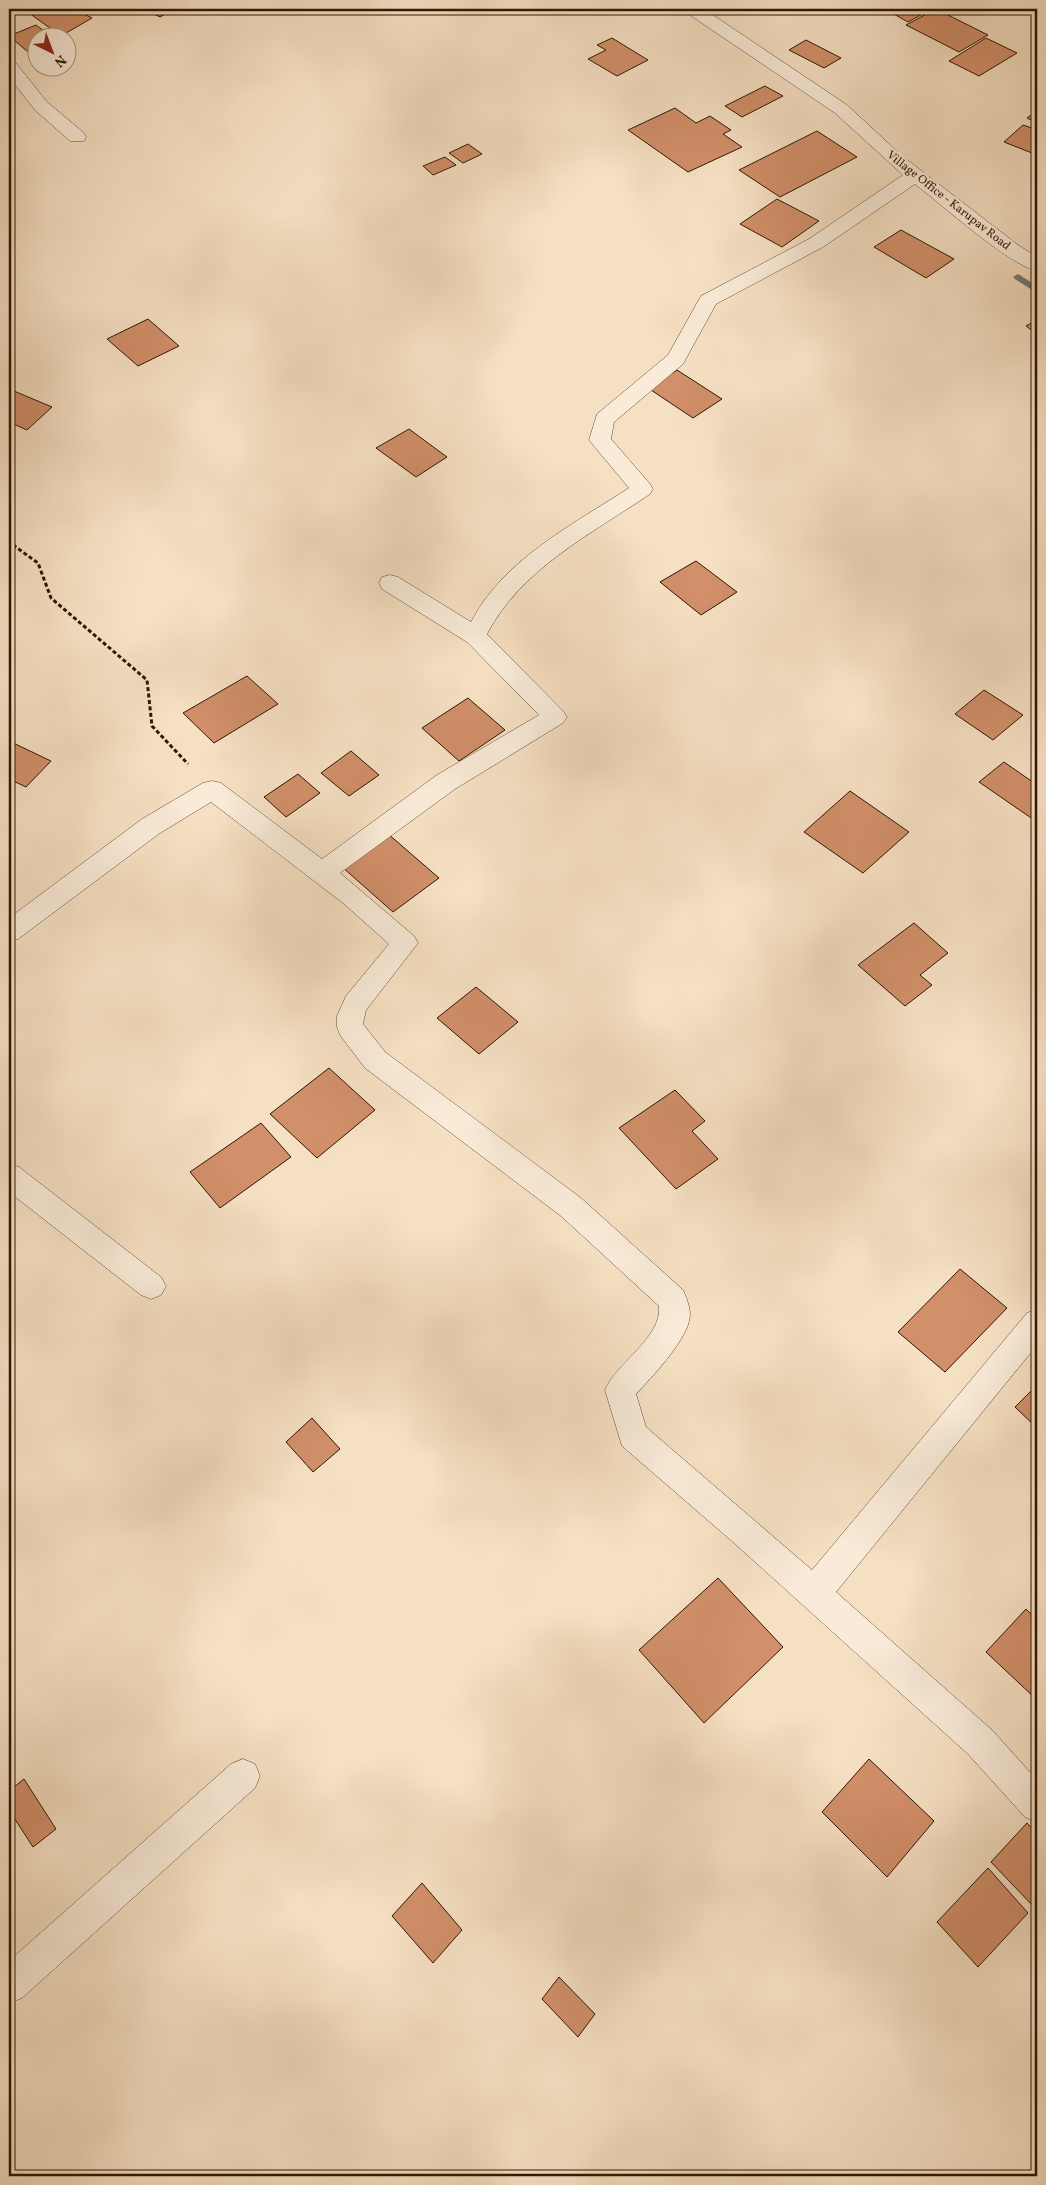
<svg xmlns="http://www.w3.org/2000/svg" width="1046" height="2185" font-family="Vollkorn,serif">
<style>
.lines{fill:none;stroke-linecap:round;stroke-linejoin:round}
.stream{fill:#737973;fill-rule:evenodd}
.building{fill:#d18f6a;stroke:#2e1703}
.minor-casing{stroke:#604933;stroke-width:1}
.path-far1{stroke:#2e1703;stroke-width:2.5;stroke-dasharray:2.5 2;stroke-linecap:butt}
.path{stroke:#2e1703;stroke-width:3;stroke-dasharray:4 2.5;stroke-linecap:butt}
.minor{fill:#f9ebd8;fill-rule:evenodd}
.labels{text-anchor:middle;stroke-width:5;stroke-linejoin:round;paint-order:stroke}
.far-street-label{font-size:12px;fill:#2e1703;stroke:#f9ebd8}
</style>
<rect width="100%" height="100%" fill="#f6e0c3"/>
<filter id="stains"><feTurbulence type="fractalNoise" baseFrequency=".004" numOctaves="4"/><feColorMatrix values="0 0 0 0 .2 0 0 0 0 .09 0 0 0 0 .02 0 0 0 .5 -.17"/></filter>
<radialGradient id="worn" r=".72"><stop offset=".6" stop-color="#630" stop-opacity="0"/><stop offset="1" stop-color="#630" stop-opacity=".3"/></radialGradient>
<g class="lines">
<!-- stream -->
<path class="stream" d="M1018 274 1037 286V293L1015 279 1013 277Z"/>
</g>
<!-- building -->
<g class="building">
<path d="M37 9H75L92 18 61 36 29 13Z"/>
<path d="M144 9H174L160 17Z"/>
<path d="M885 9H923L928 11 908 22Z"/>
<path d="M936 9 988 35 959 52 906 25Z"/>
<path d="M36 25 53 38H38V55L34 57 9 36Z"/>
<path d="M612 38 648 60 617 76 588 59 606 50 597 45Z"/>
<path d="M986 38 1017 53 979 76 949 61Z"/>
<path d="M806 40 841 58 824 68 789 50Z"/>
<path d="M765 86 783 96 742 117 725 106Z"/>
<path d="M675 108 696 123 710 116 731 130 723 134 742 147 688 172 628 130Z"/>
<path d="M1035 112 1037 114V123L1027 118Z"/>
<path d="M1023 125 1037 130V155L1004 142Z"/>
<path d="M817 131 857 157 780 197 739 170Z"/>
<path d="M468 144 482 154 463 163 449 153Z"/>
<path d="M445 157 456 165 433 175 423 166Z"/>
<path d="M777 199 819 221 782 247 740 224Z"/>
<path d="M901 230 954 259 926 278 874 247Z"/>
<path d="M148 319 179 346 138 366 107 339Z"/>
<path d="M1037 320V334L1026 326Z"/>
<path d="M677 370 722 399 693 418 648 388Z"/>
<path d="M14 391 52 407 27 430 9 422V396Z"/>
<path d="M409 429 447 457 416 477 376 448Z"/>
<path d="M696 561 737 592 701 615 660 582Z"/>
<path d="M247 676 278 704 214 743 183 713Z"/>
<path d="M984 690 1023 715 993 740 955 714Z"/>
<path d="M468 698 505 730 459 761 422 728Z"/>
<path d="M9 741 51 761 26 787 9 779Z"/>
<path d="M351 751 379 775 349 796 321 773Z"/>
<path d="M1004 762 1037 785V822L979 782Z"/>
<path d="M298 774 320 793 286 817 264 797Z"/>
<path d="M850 791 909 832 863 873 804 832Z"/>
<path d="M387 833 439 878 393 912 341 866Z"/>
<path d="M914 923 948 953 920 975 932 985 905 1006 858 965Z"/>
<path d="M476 987 518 1022 479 1054 437 1018Z"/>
<path d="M329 1068 375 1110 317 1158 270 1114Z"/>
<path d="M675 1090 705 1121 692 1131 718 1159 676 1189 619 1128Z"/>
<path d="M261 1123 291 1157 220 1208 190 1172Z"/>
<path d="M960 1269 1007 1308 945 1372 898 1332Z"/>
<path d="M1037 1385V1428L1015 1407Z"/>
<path d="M312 1418 340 1449 313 1472 286 1442Z"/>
<path d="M718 1578 783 1647 704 1723 639 1650Z"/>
<path d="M1026 1609 1037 1620V1700L986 1652Z"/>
<path d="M869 1759 934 1821 887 1877 822 1812Z"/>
<path d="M24 1779 56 1829 33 1847 9 1810V1791Z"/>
<path d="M1027 1823 1037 1834V1901L1033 1906 991 1862Z"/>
<path d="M988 1868 1028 1913 978 1967 937 1922Z"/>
<path d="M422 1883 462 1930 433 1963 392 1916Z"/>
<path d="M559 1977 595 2014 578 2037 542 1999Z"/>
</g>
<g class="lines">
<defs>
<g id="minor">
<path d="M685 9H704L847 105 901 155 1018 245 1037 257V271C1009 265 941 204 915 184L823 247 716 304 683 364 614 422 611 439 650 484 653 489 650 494C591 534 521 569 487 634L563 711 567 717 563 723 455 789 340 873 414 936 418 943 366 1010 363 1024 385 1052 581 1198 683 1290C687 1299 692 1311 689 1321 684 1343 652 1377 636 1394L646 1427 812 1570 1027 1313 1037 1309V1345L836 1592 992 1730 1037 1780V1822L1025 1817 968 1754 733 1542 622 1446 605 1390C617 1362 662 1338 659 1306L561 1216 365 1068 340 1035 337 1027V1016L346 996 389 944 343 903 211 802 160 833 18 939 9 942V918L142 819 203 783 212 781 221 783 322 859 437 775 539 715 467 642 382 589 379 583 382 577 390 575 398 577 471 622C503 560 572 525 629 488L589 440 597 414 668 355 701 296 809 239 903 175 835 113 687 13Z"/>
<path d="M9 61 15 62 47 102 84 133 86 137 84 141H70L35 110 9 77Z"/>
<path d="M9 1164 19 1167 161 1277 166 1286 161 1295 151 1299 141 1295 9 1192Z"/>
<path d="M243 1759 255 1764 260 1776 255 1788 22 1998 9 2003V1961L231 1764Z"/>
</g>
</defs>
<!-- minor casing -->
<use href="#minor" class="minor-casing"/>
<!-- path-far1 -->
<path class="path-far1" d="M9 542 15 546"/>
<!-- path -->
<path class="path" d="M13 545 38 563 51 598 147 680 152 726 188 764"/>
<!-- minor -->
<use href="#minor" class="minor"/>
</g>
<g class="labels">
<!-- far-street labels -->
<g class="far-street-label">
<text transform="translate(949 200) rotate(38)" y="4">Village Office - Karupav Road</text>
</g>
</g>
<!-- margin -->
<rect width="1046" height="2185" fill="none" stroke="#f6e0c3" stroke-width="30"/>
<rect x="10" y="10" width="1026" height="2165" fill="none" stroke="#2e1703" stroke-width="2.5"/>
<rect x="15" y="15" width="1016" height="2155" fill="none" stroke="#2e1703"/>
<!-- north arrow -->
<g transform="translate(52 52) rotate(138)"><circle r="24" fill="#f9ebd8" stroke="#a89683"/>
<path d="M0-4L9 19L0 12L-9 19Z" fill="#8f2418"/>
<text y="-8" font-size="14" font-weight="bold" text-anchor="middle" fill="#2e1703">N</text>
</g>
<rect width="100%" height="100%" filter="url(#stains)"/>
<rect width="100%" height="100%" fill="url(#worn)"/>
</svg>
